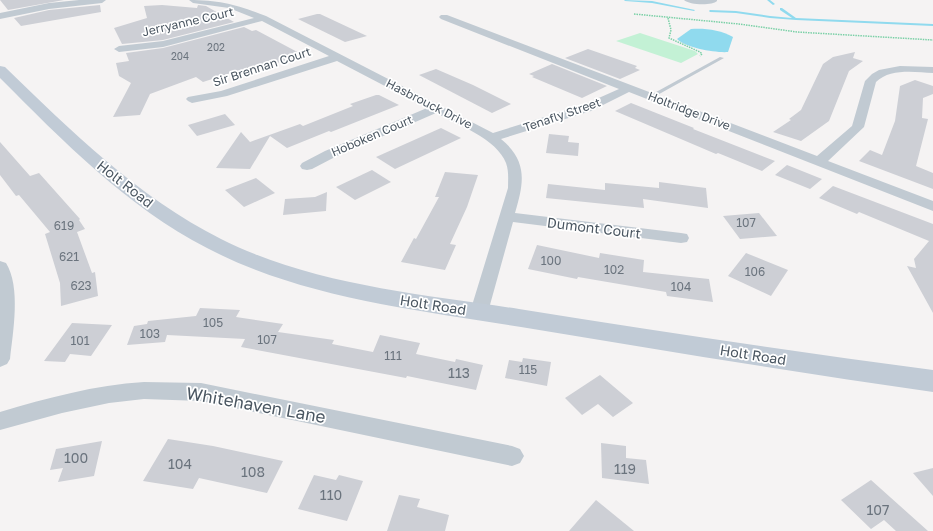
<svg xmlns="http://www.w3.org/2000/svg" width="933" height="531" font-family="'Golos Text',sans-serif">
<style>
.green{fill:#c3f1d5}
.water{fill:#90daee}
.lines{fill:none;stroke-linecap:round;stroke-linejoin:round}
.stream{fill:#90daee;fill-rule:evenodd}
.building{fill:#cdcfd5}
.path{stroke:#7ad0a6;stroke-width:1.5;stroke-dasharray:1.5 1;stroke-linecap:butt}
.lane{fill:#c1cad2;fill-rule:evenodd}
.street{fill:#c1cad2;fill-rule:evenodd}
.secondary{fill:#c1cbd6;fill-rule:evenodd}
.labels{text-anchor:middle;stroke-width:3.5;stroke-linejoin:round;paint-order:stroke}
.far-number-label{font-size:10px;fill:#6b747e}
.far-street-label{font-size:12px;fill:#4a5661;stroke:#fff}
.number-label{font-size:12px;fill:#6b747e}
.street-label{font-size:14px;fill:#4a5661;stroke:#fff}
.near-number-label{font-size:14px;fill:#6b747e}
.near-street-label{font-size:17px;fill:#4a5661;stroke:#fff}
</style>
<rect width="100%" height="100%" fill="#f5f3f3"/>
<!-- green -->
<path class="green" d="M640 33 695 51 698 54 681 63 616 41Z"/>
<!-- water -->
<path class="water" d="M691 29C705 28 721 30 733 37L728 52C716 53 686 48 677 39Z"/>
<g class="lines">
<!-- stream -->
<g class="stream">
<path d="M624 0 652 1 695 10 694 11 652 3 625 1Z"/>
<path d="M767 0H770L775 4 773 5Z"/>
<path d="M780 8H782L796 18 933 24V26L796 20 770 18 736 13 710 12 709 11 710 10 736 11 770 16 792 18 780 10Z"/>
</g>
</g>
<!-- building -->
<g class="building">
<path d="M0 0H64L8 10Z"/>
<path d="M100 5 101 12 21 26 14 18 49 10Z"/>
<path d="M162 5 197 8 198 5 206 6 234 22 163 40 122 44 114 28 147 18 144 6Z"/>
<path d="M317 14H320L367 36 345 42 298 19Z"/>
<path d="M244 27 252 31 256 30 303 55 242 74 237 71 203 82 196 77 150 94 140 115 113 117 131 83 119 76 116 63 129 61 126 53 163 48Z"/>
<path d="M588 49 637 66 635 68 640 70 620 79 565 58Z"/>
<path d="M855 52 853 58 863 61 849 71 829 121 801 141 773 132 791 120 789 119 801 110 823 64 833 57Z"/>
<path d="M552 64 607 86 582 98 532 77 534 76 529 74Z"/>
<path d="M436 69 473 85 511 104 492 113 419 75Z"/>
<path d="M915 80 933 86V94L923 98 922 118 928 119 916 166 933 173V189L859 161 870 150 882 155 895 121 900 86Z"/>
<path d="M376 95H379L399 105 331 132 329 131 287 148 270 136 250 169 216 168 241 132 250 142 300 124 303 126 353 106 350 104Z"/>
<path d="M631 103 694 128 693 129 775 161 762 171 718 153 716 154 615 111Z"/>
<path d="M225 114 235 125 197 136 188 125Z"/>
<path d="M441 128 461 138 395 169 376 157Z"/>
<path d="M549 134 569 136 568 142 579 143 578 156 546 153Z"/>
<path d="M0 142 30 176 39 173 80 219 79 220 85 229 77 232 92 273 95 272 98 296 61 306 60 283 45 234 50 232 19 195 16 196 0 175Z"/>
<path d="M787 165 822 179 810 189 775 175Z"/>
<path d="M372 170 391 182 355 200 336 187Z"/>
<path d="M445 172 478 175 467 207 450 244 456 245 445 270 401 262 414 238 416 239 439 197H435Z"/>
<path d="M256 178 275 193 244 207 225 190Z"/>
<path d="M659 182 706 188 708 208 643 199 644 208 546 198 548 184 605 190V183L659 188Z"/>
<path d="M833 186 933 224V313L907 266 916 268 914 259 929 241 859 212 857 214 819 198Z"/>
<path d="M327 192 326 211 283 215 285 199 315 197Z"/>
<path d="M759 213 777 236 740 239 723 216Z"/>
<path d="M537 245 599 258 600 253 644 260 643 272 709 279 713 302 667 296 666 292 578 277 577 279 528 269Z"/>
<path d="M746 253 788 270 771 296 728 276Z"/>
<path d="M200 308 240 310 236 317 283 324 278 332 334 340 332 344 373 352 380 335 420 343 416 354 455 362 456 359 483 365 476 390 407 376 406 378 241 347 245 339 167 335 165 342 127 345 134 326 147 324 148 321 196 316Z"/>
<path d="M72 323 112 325 91 356 70 354 65 362 44 361Z"/>
<path d="M523 358 551 362 547 386 505 378 509 360 522 362Z"/>
<path d="M600 375 633 403 613 417 598 404 582 415 565 398Z"/>
<path d="M168 439 213 446 283 461 267 493 199 478 193 489 143 481Z"/>
<path d="M102 441 94 476 58 482 63 468 50 470 56 449Z"/>
<path d="M601 443 626 446V458L646 460 649 484 602 478Z"/>
<path d="M933 468V496L913 473Z"/>
<path d="M314 475 336 480 339 475 363 481 347 521 298 509Z"/>
<path d="M871 480 928 531H896L884 520 871 529 841 500Z"/>
<path d="M399 495 420 499 417 507 449 515 445 531H387Z"/>
<path d="M596 500 634 531H569Z"/>
</g>
<g class="lines">
<!-- path -->
<g class="path">
<path d="M634 14 739 24 797 32 933 40"/>
<path d="M668 18 671 30 669 38 700 52 702 54 700 56"/>
</g>
<!-- lane -->
<path class="lane" d="M720 57 724 58 652 98 647 97Z"/>
<!-- street -->
<g class="street">
<path d="M79 0H106L102 3 49 9 0 19V13L49 3Z"/>
<path d="M189 0C221 0 237 5 266 16L493 133 583 105 619 89 441 19 439 17 441 15H447L817 156 852 126 865 81 872 74 879 70 900 66 933 67V73C915 72 890 68 876 82L864 127 828 161 933 201V211L629 92 591 111 501 139C528 161 524 183 515 213L681 233 687 234 689 238 687 242 681 243 513 222 488 312 486 317 479 319 472 317 470 312 508 188C508 180 509 171 506 163 497 139 457 124 436 113L335 157 312 169 307 170 302 169 300 166 302 163 325 151 427 108 337 61 227 96 192 103 188 101 186 99 188 97 221 91 329 56 262 21 163 47 119 52 114 49 119 46 163 41 254 18 229 8 193 3Z"/>
<path d="M684 0H717V1C712 6 689 5 684 0Z"/>
<path d="M0 261 6 263C21 287 13 332 10 359L7 364 0 367Z"/>
<path d="M144 382 201 383 512 446 520 449 524 456 520 463 512 466 201 401 144 399 109 403 62 413 0 430V412C47 398 95 385 144 382Z"/>
</g>
<!-- secondary -->
<path class="secondary" d="M0 66 5 67C71 131 138 197 221 239 313 285 420 294 519 309 657 331 795 352 933 370V392C795 372 658 350 521 327 417 310 302 298 207 248 127 207 63 141 0 78Z"/>
</g>
<g class="labels">
<!-- far-number labels -->
<g class="far-number-label">
<text x="216" y="51">202</text>
<text x="180" y="60">204</text>
</g>
<!-- far-street labels -->
<g class="far-street-label">
<text transform="translate(188 22) rotate(-13)" y="4">Jerryanne Court</text>
<text transform="translate(262 67) rotate(-18)" y="4">Sir Brennan Court</text>
<text transform="translate(429 104) rotate(27)" y="4">Hasbrouck Drive</text>
<text transform="translate(689 111) rotate(21)" y="4">Holtridge Drive</text>
<text transform="translate(562 115) rotate(-19)" y="4">Tenafly Street</text>
<text transform="translate(372 136) rotate(-23)" y="4">Hoboken Court</text>
</g>
<!-- number labels -->
<g class="number-label">
<text x="746" y="227">107</text>
<text x="64" y="230">619</text>
<text x="69" y="261">621</text>
<text x="551" y="265">100</text>
<text x="614" y="274">102</text>
<text x="755" y="276">106</text>
<text x="81" y="290">623</text>
<text x="681" y="291">104</text>
<text x="213" y="327">105</text>
<text x="150" y="338">103</text>
<text x="267" y="344">107</text>
<text x="80" y="345">101</text>
<text x="393" y="360">111</text>
<text x="528" y="374">115</text>
</g>
<!-- street labels -->
<g class="street-label">
<text transform="translate(125 184) rotate(38)" y="5">Holt Road</text>
<text transform="translate(594 228) rotate(7)" y="5">Dumont Court</text>
<text transform="translate(433 305) rotate(9)" y="5">Holt Road</text>
<text transform="translate(753 355) rotate(9)" y="5">Holt Road</text>
</g>
<!-- near-number labels -->
<g class="near-number-label">
<text x="459" y="378">113</text>
<text x="76" y="463">100</text>
<text x="180" y="469">104</text>
<text x="625" y="474">119</text>
<text x="253" y="477">108</text>
<text x="331" y="500">110</text>
<text x="878" y="515">107</text>
</g>
<!-- near-street labels -->
<g class="near-street-label">
<text transform="translate(256 405) rotate(10)" y="6">Whitehaven Lane</text>
</g>
</g>
</svg>
